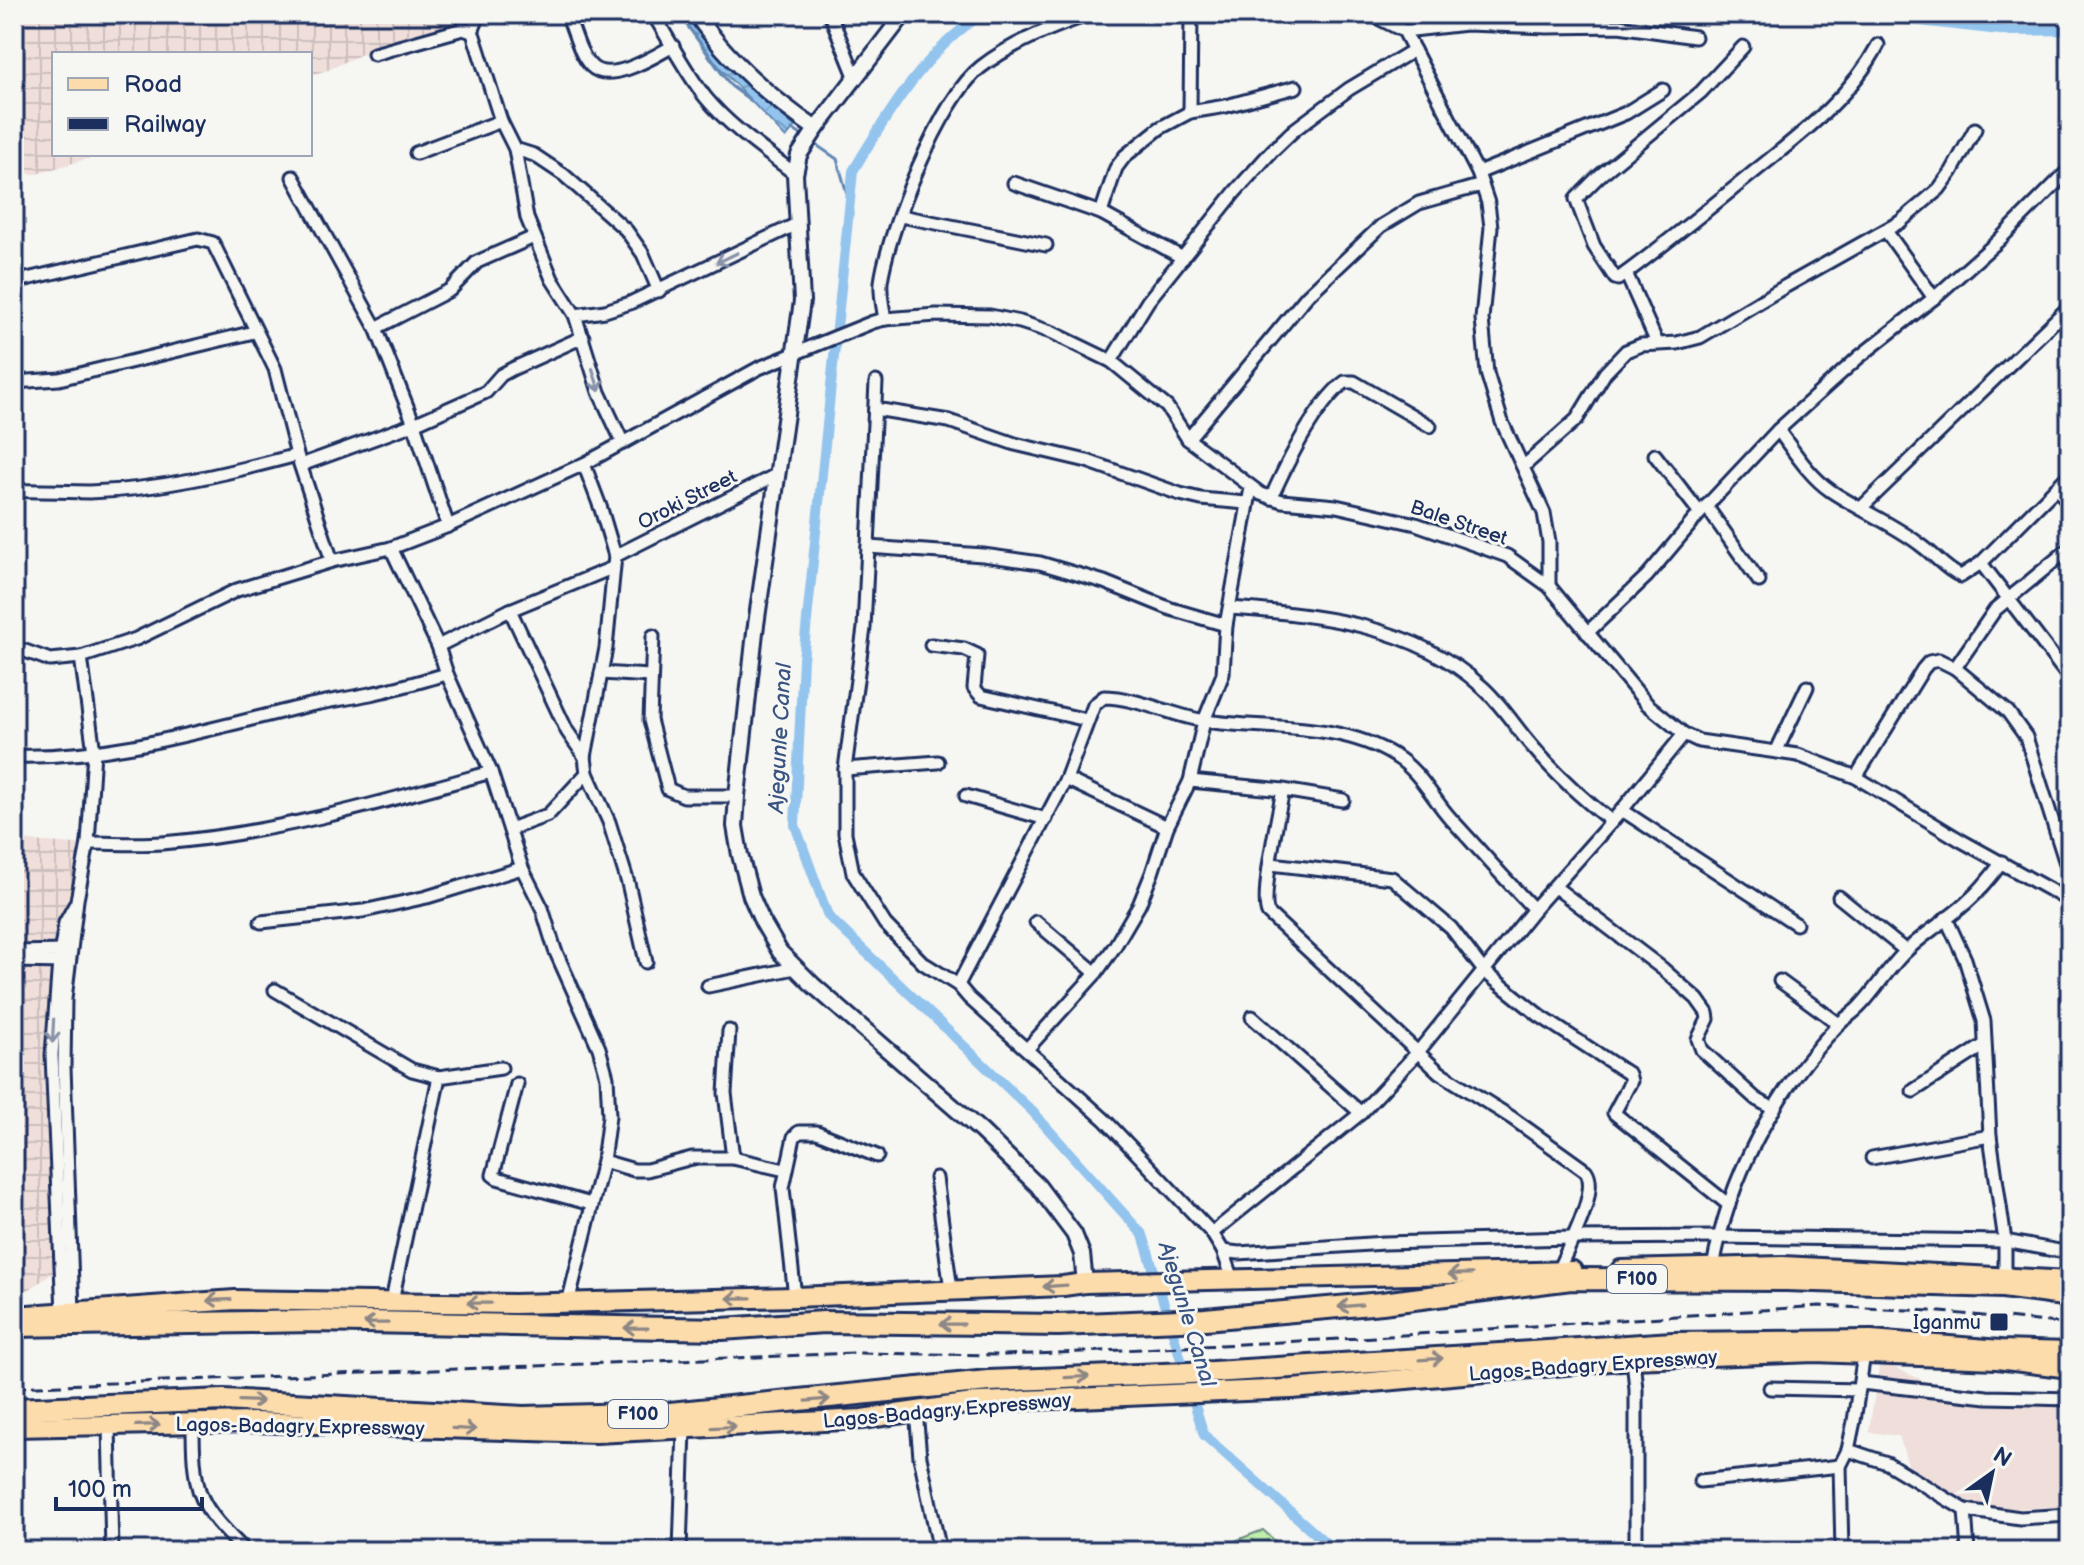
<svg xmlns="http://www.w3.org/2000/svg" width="2084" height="1565" font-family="'Balsamiq Sans',sans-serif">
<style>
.built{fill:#efdeda}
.industrial{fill:url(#industrial-grid)}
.grass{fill:url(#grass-dots);stroke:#6e8e84;stroke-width:2}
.water{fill:url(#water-waves);stroke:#6288b4;stroke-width:2}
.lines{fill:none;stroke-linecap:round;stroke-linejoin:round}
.stream{stroke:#6288b4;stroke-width:3}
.canal{stroke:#92c4ee;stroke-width:10}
.minor-casing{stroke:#1b2f5e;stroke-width:17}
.tertiary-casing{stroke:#1b2f5e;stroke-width:20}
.primary-casing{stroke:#1b2f5e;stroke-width:24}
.motorway-casing{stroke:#1b2f5e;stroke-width:26}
.minor{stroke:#f6f6f2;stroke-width:11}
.tertiary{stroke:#f6f6f2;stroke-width:14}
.primary{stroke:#fddcac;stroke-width:18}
.motorway{stroke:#fddcac;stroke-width:20}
.rail{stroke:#1b2f5e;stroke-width:3;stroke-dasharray:12 6;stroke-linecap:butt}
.oneway{stroke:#8892a8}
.oneway2{stroke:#8c8685}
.poi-dot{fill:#1b2f5e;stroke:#f6f6f2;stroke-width:3}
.labels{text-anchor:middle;stroke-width:6;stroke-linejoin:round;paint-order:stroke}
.shield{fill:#f6f6f2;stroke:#5d6b8a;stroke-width:2}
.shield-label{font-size:18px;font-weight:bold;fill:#1b2f5e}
.street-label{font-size:20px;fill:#1b2f5e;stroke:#f6f6f2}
.poi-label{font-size:20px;fill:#1b2f5e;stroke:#f6f6f2;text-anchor:end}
.water-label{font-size:22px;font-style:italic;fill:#395482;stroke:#f6f6f2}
</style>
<defs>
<pattern id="industrial-grid" width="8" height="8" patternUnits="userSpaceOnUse" patternTransform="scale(2)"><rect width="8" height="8" fill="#efdeda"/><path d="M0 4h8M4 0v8" fill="none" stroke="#ccbfbe"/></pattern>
<pattern id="grass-dots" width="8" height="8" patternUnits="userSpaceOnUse" patternTransform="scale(2)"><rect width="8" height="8" fill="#c0edaa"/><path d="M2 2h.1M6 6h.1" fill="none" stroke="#a4cc95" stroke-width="1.8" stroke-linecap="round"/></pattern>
<pattern id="water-waves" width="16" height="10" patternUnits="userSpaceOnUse" patternTransform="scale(2)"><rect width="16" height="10" fill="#92c4ee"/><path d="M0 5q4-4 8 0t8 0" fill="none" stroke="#76a0c4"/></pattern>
</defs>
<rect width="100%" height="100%" fill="#f6f6f2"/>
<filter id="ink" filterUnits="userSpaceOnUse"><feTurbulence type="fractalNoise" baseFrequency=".0125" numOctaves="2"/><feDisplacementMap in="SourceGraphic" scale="16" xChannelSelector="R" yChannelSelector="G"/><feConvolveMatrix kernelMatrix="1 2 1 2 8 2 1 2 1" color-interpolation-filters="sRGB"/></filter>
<g filter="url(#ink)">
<!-- built -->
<path class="built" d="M1880 1361 1957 1396 2070 1402V1509L2046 1507 1985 1510 1911 1474 1899 1436 1869 1432Z"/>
<!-- industrial -->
<g class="industrial">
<path d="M14 14H468L470 20 381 45 328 70 310 75V54H54V154H103L36 174 14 172Z"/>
<path d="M14 840 92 845 66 961 70 1261 27 1291H14Z"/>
</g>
<!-- grass -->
<path class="grass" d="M1263 1530 1286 1551H1209Z"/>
<!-- water -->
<path class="water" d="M679 14H689L724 62 795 127 786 138 721 69Z"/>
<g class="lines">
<!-- stream -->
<g class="stream">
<path d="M679 14 731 86 750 100"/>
<path d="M792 129 806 138"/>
<path d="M812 142 837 159 850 204"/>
</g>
<!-- canal -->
<g class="canal">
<path d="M983 14C927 48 886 116 853 171L803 659 795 825 828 916 1032 1111 1143 1235 1204 1435 1335 1551"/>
<path d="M1857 14 2009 31 2070 30"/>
</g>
<defs>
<g id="minor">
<path d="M567 14C574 30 579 54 591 66 610 85 655 56 673 46"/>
<path d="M653 14C670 41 686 73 706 98 731 128 764 150 795 174"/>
<path d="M830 14 855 76"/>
<path d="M1370 14 1404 31 1478 173 1488 203 1491 227 1482 319 1487 373 1502 422 1544 513 1549 542V586"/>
<path d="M1404 31 1466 24 1547 27 1619 26 1695 37"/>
<path d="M472 32 476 22V14"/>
<path d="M1743 47 1701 92 1598 177 1576 199 1594 246 1615 278 1618 279C1663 246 1706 211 1749 176 1796 138 1849 100 1878 45"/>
<path d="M374 54 463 29 472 32 474 36 501 121 515 149 527 218 552 279 575 315 599 392 623 443"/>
<path d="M1190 112 1191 14"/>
<path d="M515 149 534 155 564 175 626 230 643 254 659 291"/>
<path d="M416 153 501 121"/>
<path d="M1478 173 1626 113 1663 90"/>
<path d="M293 177 376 328 414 424 448 526"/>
<path d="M1014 183 1101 213 1183 258"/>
<path d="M1101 213 1116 168 1125 156 1160 128 1190 112 1226 106 1296 87"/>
<path d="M901 216 1046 245"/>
<path d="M1886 231 1934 298"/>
<path d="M1626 273 1657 343"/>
<path d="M14 282 198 239 213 243 275 369 297 455 332 561"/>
<path d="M575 315 605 311 630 303 797 224"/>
<path d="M885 319C883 307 880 295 881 282 888 231 940 99 981 67 1012 43 1054 26 1091 14"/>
<path d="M376 328 450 290 477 262 534 237"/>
<path d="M1111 361 1148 301 1235 192 1272 151 1294 130 1349 89 1414 50"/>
<path d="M14 382 59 379 254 332"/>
<path d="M876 382 864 628 845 769V833L853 873 885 924 923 963 958 985 969 998 1105 1120 1212 1233 1223 1251 1239 1253 1384 1243 1571 1238 1718 1237 2005 1241 2070 1253"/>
<path d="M875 409 949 421 1015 444 1087 461 1180 494 1201 499 1246 503"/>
<path d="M1778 430C1794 451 1809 476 1831 491 1861 511 1894 524 1922 546 1936 556 1946 570 1961 576L1981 563 2070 474"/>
<path d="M1188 439 1307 296 1381 226 1419 203 1482 185"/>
<path d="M1655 455 1700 513"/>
<path d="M584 464 601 509 615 556 606 648 585 757"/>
<path d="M301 465 414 424 486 392 501 375 512 369 583 337"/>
<path d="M1524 466 1577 419 1605 373 1626 351 1641 345 1677 343 1700 337 1786 286 1900 222 1939 189 1952 171 1975 129"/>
<path d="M2056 488 2070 503"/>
<path d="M14 491C39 490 64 492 89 492 159 490 229 473 297 455"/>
<path d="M1271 498C1286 465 1315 404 1345 382H1354L1430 426"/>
<path d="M1706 506 1759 581"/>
<path d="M1861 508 2070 306"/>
<path d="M868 547 983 555 1040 563 1104 582 1171 609 1226 625"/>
<path d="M391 548 438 646 447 674 491 772 522 868 542 908 555 950 599 1048 607 1077 609 1116 603 1161 568 1303"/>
<path d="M615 556 776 475"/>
<path d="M1981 563 2070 679"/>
<path d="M1230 608C1316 614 1415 625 1481 686 1501 703 1515 727 1532 746 1556 775 1582 798 1611 821"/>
<path d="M510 610 567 731 585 757 587 773 609 822 628 883 646 962"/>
<path d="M1587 633 1647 576 1700 513 1778 430 1859 357 1934 298 1997 242 2070 169"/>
<path d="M653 636 650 720 668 789 684 796H737"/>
<path d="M931 645 964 649 977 655 974 688 981 696 1087 720"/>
<path d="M438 646 510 610 612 568"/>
<path d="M14 647 50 660 81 657"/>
<path d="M1955 668 1995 610 2070 548"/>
<path d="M601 673 650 676"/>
<path d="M1777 750 1807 687"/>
<path d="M14 756C111 759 204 730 297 708 321 702 346 699 370 694 396 689 421 681 447 674"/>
<path d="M845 769 938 762"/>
<path d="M1856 777 1923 669 1929 662 1939 660 1955 668 2008 712 2026 737 2068 870 2070 901"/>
<path d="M1066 779 1167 827"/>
<path d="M1190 781 1283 790 1343 800"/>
<path d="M1283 790C1279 812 1260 897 1268 913L1439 1072 1512 1118 1586 1171C1600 1191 1567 1249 1558 1271"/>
<path d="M966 796 1046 819"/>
<path d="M1622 810 1796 924"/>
<path d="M510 829 548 815 587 773"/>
<path d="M88 843C112 843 137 845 162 843 273 834 384 802 491 772"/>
<path d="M1271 864 1392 878 1451 928 1484 971 1540 1016 1629 1074 1631 1081 1614 1113 1729 1205"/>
<path d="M1555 887 1663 969 1697 999 1707 1013 1708 1019 1698 1039 1702 1050 1756 1099 1774 1109"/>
<path d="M1839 897 1906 951"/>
<path d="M1946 918 1965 959 1984 1021 1990 1136 2005 1241V1277"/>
<path d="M261 922 363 911 427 897 522 868"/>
<path d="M1036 922 1096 973"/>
<path d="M14 952 65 951"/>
<path d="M14 961 65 962"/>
<path d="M1780 981 1839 1024"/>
<path d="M958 985 1066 779 1094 705 1104 697C1136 697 1173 716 1205 721 1267 730 1339 721 1395 756 1420 771 1432 798 1451 819 1479 849 1505 880 1534 909"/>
<path d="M708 986 795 968"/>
<path d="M275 990 412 1070 439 1077 501 1068"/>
<path d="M1252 1017 1361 1113"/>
<path d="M729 1031 725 1093 733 1158"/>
<path d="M1028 1048 1096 973 1115 946 1139 905 1152 873 1167 827 1190 781 1204 721 1223 674 1226 625 1251 488"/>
<path d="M517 1084 493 1175 497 1178 591 1204"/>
<path d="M1913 1091 1983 1046"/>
<path d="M1872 1158 1990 1136"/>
<path d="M603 1161 634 1170H647L692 1158H733L785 1170"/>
<path d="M936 1178 951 1290"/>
<path d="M1212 1233 1361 1113 1418 1052 1534 909 1622 810 1684 734"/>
<path d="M1223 1251 1233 1279"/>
<path d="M1713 1268C1728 1178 1775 1091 1838 1025 1845 1018 1854 1013 1861 1005 1876 989 1888 969 1904 953 1923 934 1946 921 1966 903 1980 891 1991 877 2002 862"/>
<path d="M795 1297 783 1188 794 1137 799 1132H817L877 1156"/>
<path d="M392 1301 439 1077"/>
<path d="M73 1312 64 1067 65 999 77 900 88 843 94 752 81 657 136 639 237 590 332 561 391 548 448 526 584 464 759 368 873 322 885 319 936 315 990 316 1020 322 1051 332 1111 361 1167 407 1188 439 1261 494 1282 501 1336 506 1416 524 1507 556 1549 586 1647 704 1684 734 1699 741 1798 755 1856 777 1960 840 2070 901"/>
<path d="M63 1313 52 1055 59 961 65 923 75 905"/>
<path d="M1633 1359 1636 1389V1551"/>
<path d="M1861 1383 1987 1397 2070 1399"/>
<path d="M1770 1388 1859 1390"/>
<path d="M916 1411 920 1457 940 1551"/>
<path d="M193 1423C193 1444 193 1479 202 1498 211 1518 230 1535 245 1551"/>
<path d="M109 1426 112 1551"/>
<path d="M1848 1450 1887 1463 1965 1510 2020 1518 2070 1515"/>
<path d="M1700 1481 1840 1466"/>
<path d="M1965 1510 1968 1551"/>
<path d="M680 1551 684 1429"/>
<path d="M1842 1551 1840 1466 1848 1450 1854 1421 1864 1354"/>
</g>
<g id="tertiary">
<path d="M696 14C727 60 771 98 816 129"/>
<path d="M904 14 816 129 799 155 795 174 802 301 755 632 737 796 735 826 740 855 751 896 762 921 780 952 813 985 981 1131 1038 1186 1074 1234 1082 1254 1085 1283"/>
</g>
<g id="primary">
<path d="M1621 1270 1783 1266 2070 1281"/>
<path d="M14 1316 235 1300 514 1304 795 1297 1063 1286 1085 1283 1572 1271"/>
<path d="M14 1427 253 1422 596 1433 862 1419 980 1402 1292 1389 1633 1359 1815 1352 1997 1359 2070 1368"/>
</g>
<g id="motorway">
<path d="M14 1326 313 1321 722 1329 824 1322 1058 1325 1205 1319 1382 1303 1571 1279 1786 1280 1935 1285 2003 1287 2070 1296"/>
<path d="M14 1409 224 1400 523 1417 670 1413 988 1381 1213 1372 1673 1343 1871 1341 2001 1351 2070 1353"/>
</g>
</defs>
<!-- minor casing -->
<use href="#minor" class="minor-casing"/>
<!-- tertiary casing -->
<use href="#tertiary" class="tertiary-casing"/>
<!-- primary casing -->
<use href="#primary" class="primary-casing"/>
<!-- motorway casing -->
<use href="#motorway" class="motorway-casing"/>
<!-- minor -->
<use href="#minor" class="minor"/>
<!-- tertiary -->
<use href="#tertiary" class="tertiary"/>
<!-- primary -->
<use href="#primary" class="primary"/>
<!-- motorway -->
<use href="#motorway" class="motorway"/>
<!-- rail -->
<path class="rail" d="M14 1387 854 1353 1005 1355 1082 1352 1360 1338 1820 1306 1930 1311 2070 1324"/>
</g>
<!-- one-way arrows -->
<defs><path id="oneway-shaft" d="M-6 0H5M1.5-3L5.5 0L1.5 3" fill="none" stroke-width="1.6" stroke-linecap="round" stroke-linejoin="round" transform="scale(2)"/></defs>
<g class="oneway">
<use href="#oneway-shaft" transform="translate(727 258) rotate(154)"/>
<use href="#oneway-shaft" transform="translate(596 380) rotate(73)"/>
<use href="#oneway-shaft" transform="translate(53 1031) rotate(93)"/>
</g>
<g class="oneway2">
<use href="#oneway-shaft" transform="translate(1460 1274) rotate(179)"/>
<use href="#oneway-shaft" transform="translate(1055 1286) rotate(176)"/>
<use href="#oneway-shaft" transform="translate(739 1298) rotate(179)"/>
<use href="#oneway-shaft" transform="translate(219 1300) rotate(178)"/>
<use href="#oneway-shaft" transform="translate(479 1303) rotate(-179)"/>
<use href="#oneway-shaft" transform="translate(1350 1306) rotate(175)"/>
<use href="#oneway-shaft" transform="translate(376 1323) rotate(-179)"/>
<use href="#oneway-shaft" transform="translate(952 1324) rotate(-179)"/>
<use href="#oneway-shaft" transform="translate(636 1328) rotate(-179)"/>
<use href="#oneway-shaft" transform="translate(1431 1359) rotate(-4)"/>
<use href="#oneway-shaft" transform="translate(1077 1377) rotate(-3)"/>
<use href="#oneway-shaft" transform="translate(818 1400) rotate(-5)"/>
<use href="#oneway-shaft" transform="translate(251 1401) rotate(2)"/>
<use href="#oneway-shaft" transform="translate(148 1425) rotate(-2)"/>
<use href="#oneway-shaft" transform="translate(724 1427) rotate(-3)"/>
<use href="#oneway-shaft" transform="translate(464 1429) rotate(3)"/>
</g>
</g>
<!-- markers -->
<rect class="poi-dot" x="1989" y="1312" width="20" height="20" rx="4"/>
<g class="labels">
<!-- shield labels -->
<g class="shield">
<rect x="1607" y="1265" width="60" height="28" rx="6"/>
<rect x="608" y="1400" width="60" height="28" rx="6"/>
</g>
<g class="shield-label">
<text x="1637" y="1285">F100</text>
<text x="638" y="1420">F100</text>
</g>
<!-- street labels -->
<g class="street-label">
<text transform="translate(687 499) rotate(-27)" y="7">Oroki Street</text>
<text transform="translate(1459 522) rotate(19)" y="7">Bale Street</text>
<text transform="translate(1593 1365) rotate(-4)" y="7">Lagos-Badagry Expressway</text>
<text transform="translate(947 1410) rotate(-5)" y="7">Lagos-Badagry Expressway</text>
<text transform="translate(300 1426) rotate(1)" y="7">Lagos-Badagry Expressway</text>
</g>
<!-- poi labels -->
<g class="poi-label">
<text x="1981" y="1329">Iganmu</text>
</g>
<!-- water labels -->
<g class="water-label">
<text transform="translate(779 738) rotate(-87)" y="8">Ajegunle Canal</text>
<text transform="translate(1188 1314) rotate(73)" y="8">Ajegunle Canal</text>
</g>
</g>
<!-- margin -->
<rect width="2084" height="1565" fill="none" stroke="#f6f6f2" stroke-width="48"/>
<rect x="24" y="24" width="2036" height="1517" fill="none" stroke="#1b2f5e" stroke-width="3" filter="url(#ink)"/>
<!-- legend -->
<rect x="52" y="52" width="260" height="104" fill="#f6f6f2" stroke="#9ea6b7" stroke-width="2"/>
<rect x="68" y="78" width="40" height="12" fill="#fddcac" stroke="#9ea6b7" stroke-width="2"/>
<text x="124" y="92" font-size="24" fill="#1b2f5e">Road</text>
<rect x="68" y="118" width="40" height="12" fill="#1b2f5e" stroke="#9ea6b7" stroke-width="2"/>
<text x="124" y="132" font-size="24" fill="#1b2f5e">Railway</text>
<!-- north arrow -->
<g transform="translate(1992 1473) rotate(33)" stroke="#f6f6f2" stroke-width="6" paint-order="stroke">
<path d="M0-6L14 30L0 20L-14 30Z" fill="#1b2f5e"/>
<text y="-12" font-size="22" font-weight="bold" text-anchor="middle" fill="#1b2f5e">N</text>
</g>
<!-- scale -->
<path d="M56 1497v12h146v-12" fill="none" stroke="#1b2f5e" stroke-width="4"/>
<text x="68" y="1497" font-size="24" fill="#1b2f5e" stroke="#f6f6f2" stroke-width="6" paint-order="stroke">100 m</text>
</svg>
